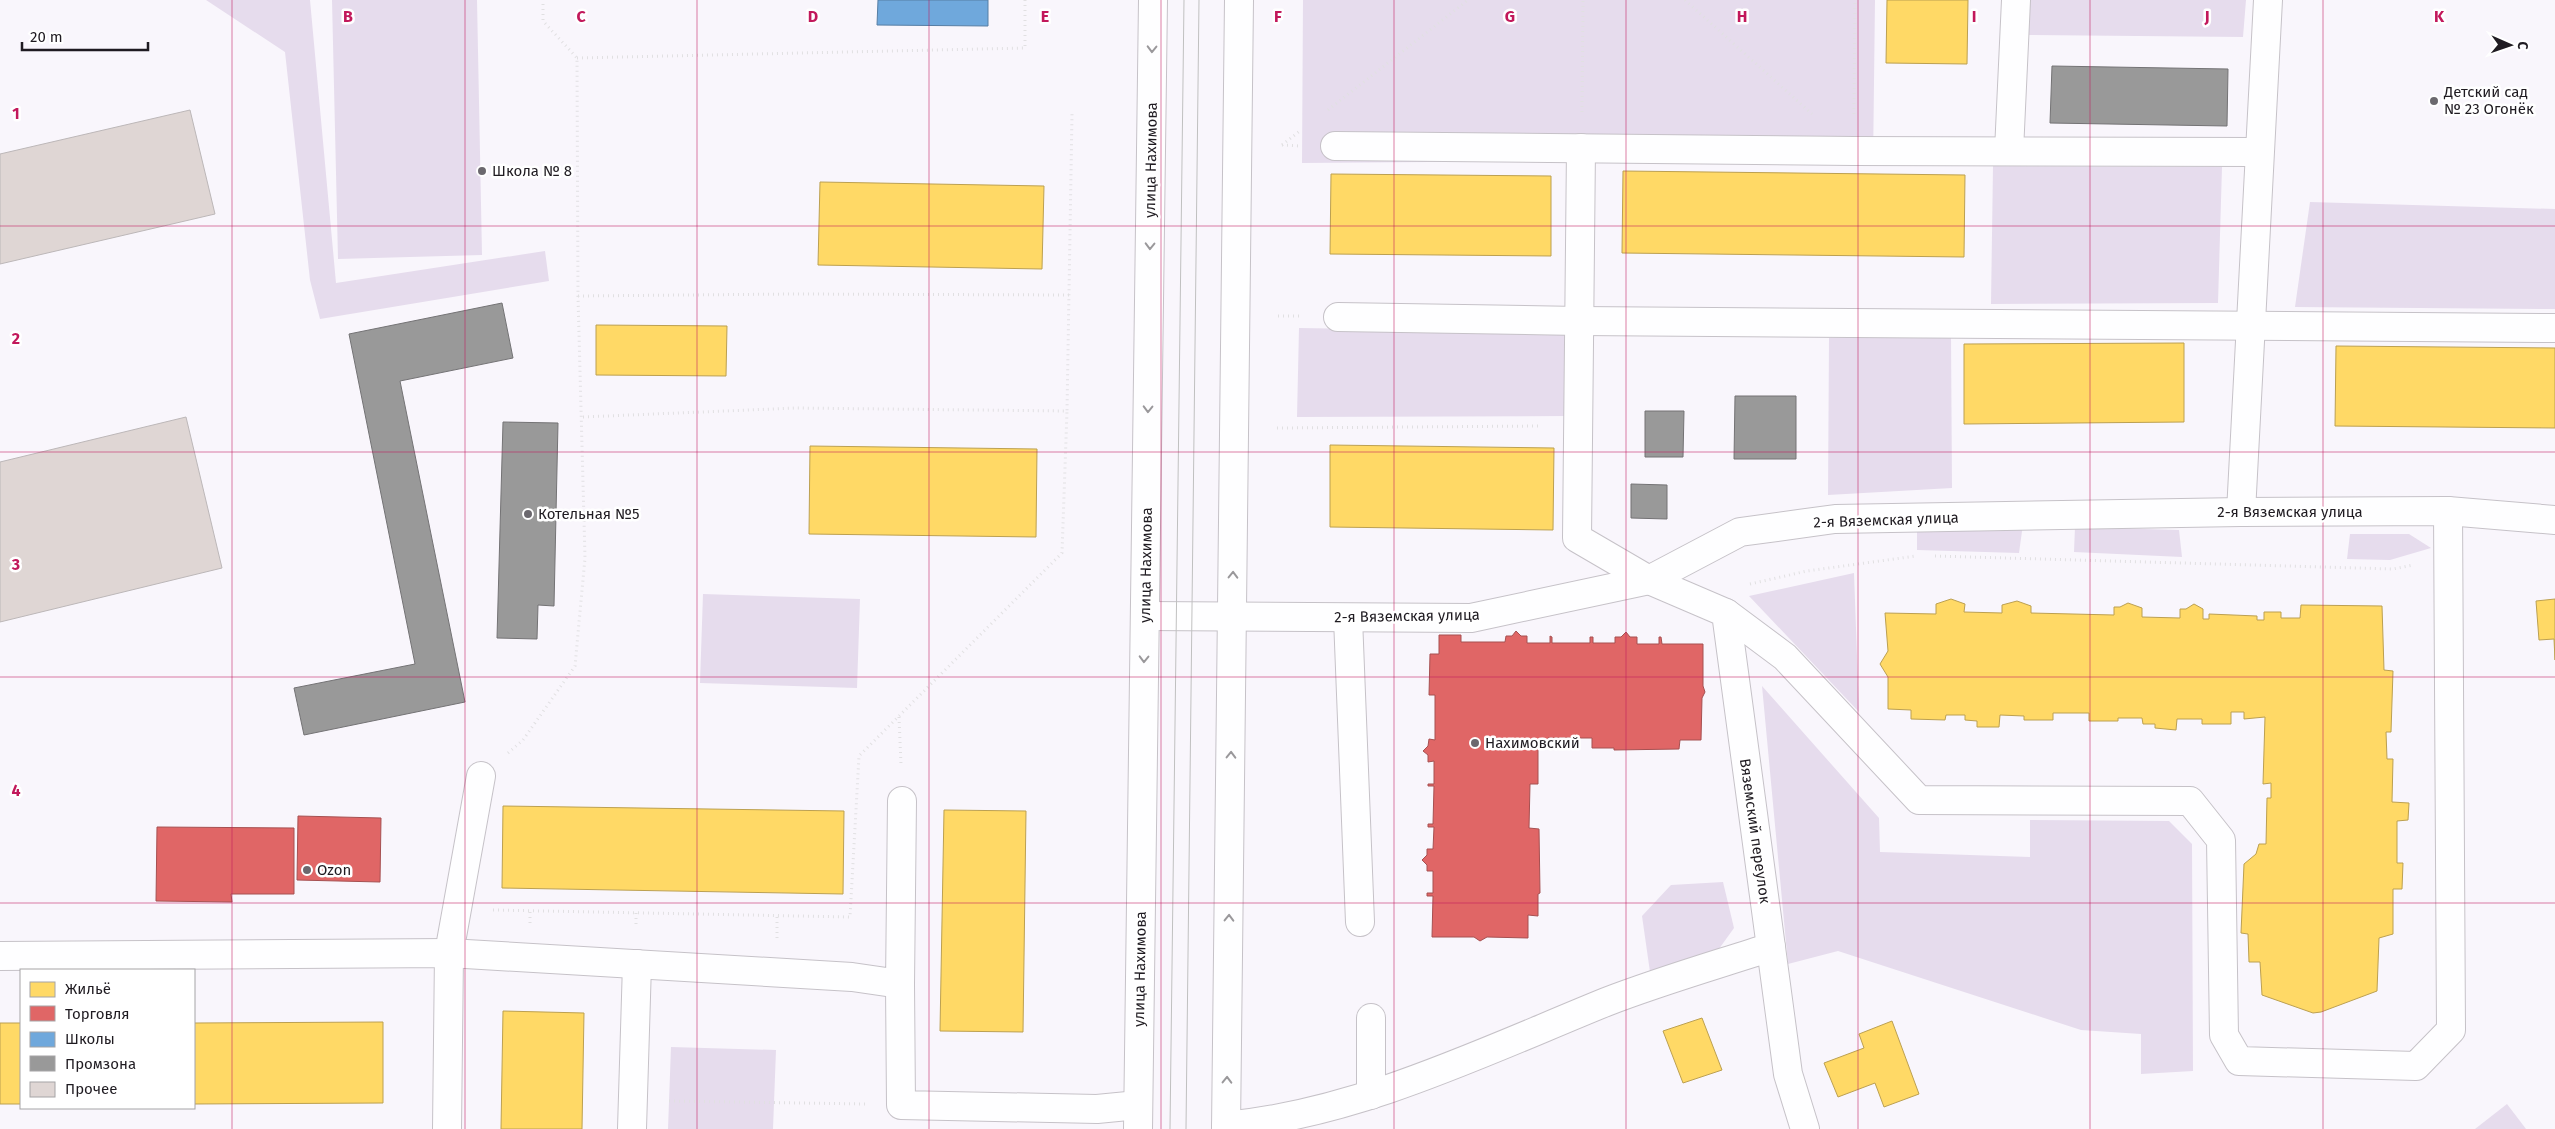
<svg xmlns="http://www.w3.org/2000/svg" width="2555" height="1129" font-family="'Fira Sans',sans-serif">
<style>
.green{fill:#e6dced}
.homes{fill:#ffd966;stroke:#bca051}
.shops{fill:#e06666;stroke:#a65051}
.schools{fill:#6fa8dc;stroke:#577ea4}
.industry{fill:#999;stroke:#747375}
.building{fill:#dfd6d4;stroke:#bcb7b8}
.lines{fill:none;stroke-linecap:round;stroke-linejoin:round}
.minor-casing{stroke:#c6c2c8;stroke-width:30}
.major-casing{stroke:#c6c2c8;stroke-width:30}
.path{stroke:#e1e0e2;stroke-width:3;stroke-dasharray:1 4;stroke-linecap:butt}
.minor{stroke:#fefeff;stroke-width:28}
.major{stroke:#fefeff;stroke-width:28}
.tram{stroke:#c0c0c0;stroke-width:1}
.oneway{stroke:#9a989b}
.grid{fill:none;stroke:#c2185b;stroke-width:1;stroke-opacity:0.55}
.poi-dot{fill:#6b686e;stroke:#fff;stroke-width:2}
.labels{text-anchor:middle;stroke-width:5;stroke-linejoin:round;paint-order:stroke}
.poi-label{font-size:15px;fill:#1f1b21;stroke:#fff;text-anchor:start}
.street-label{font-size:15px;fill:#1f1b21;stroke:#fff}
.grid-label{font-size:16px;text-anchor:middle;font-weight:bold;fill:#c2185b;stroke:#fff;stroke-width:5;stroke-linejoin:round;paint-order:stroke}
</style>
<rect width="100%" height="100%" fill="#f9f6fc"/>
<!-- green -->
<g class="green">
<path d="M206 0H310L336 283 545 251 549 281 320 319 310 280 285 52Z"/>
<path d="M332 0H477L482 255 338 259Z"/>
<path d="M1303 0H1875L1873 165 1566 161 1302 163Z"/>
<path d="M2023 0H2246L2243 37 2022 35Z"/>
<path d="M1993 166 2222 167 2218 303 1991 304Z"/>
<path d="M2310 202 2555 209V309L2295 307Z"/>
<path d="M1299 328 1568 332V416L1297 417Z"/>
<path d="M1951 336 1952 488 1828 495 1829 338Z"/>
<path d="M2023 524 2019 553 1917 550V527Z"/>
<path d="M2075 527 2179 530 2182 557 2074 552Z"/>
<path d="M2350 534H2409L2431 548 2390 560 2347 559Z"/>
<path d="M1854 573 1859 712 1749 596Z"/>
<path d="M703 594 860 599 857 688 700 683Z"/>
<path d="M1762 686 1879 818 1880 852 2030 857V820L2169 821 2192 844 2193 1071 2141 1074V1034L2081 1030 1838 951 1788 964Z"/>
<path d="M1723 882 1734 928 1716 953 1650 972 1642 916 1671 885Z"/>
<path d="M671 1047 776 1050 773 1129H668Z"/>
<path d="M2507 1104 2526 1129H2475Z"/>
</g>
<!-- homes -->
<g class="homes">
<path d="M1887 0H1968L1967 64 1886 63Z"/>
<path d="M1623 171 1965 175 1964 257 1622 253Z"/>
<path d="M1331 174 1551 176V256L1330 254Z"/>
<path d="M820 182 1044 186 1042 269 818 265Z"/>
<path d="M596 325 727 326 726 376 596 375Z"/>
<path d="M2184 343V422L1964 424V344Z"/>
<path d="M2336 346 2555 348V428L2335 426Z"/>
<path d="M1330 445 1554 448 1553 530 1330 527Z"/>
<path d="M810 446 1037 449 1036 537 809 534Z"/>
<path d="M1951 599 1965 604 1964 612 2002 613V605L2017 601 2031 606V613L2114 615V607H2120L2128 603 2142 608V617L2180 618V609H2186L2194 604 2203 609V619H2209V614L2257 616V620H2264V612H2281V618H2300L2301 605 2382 606 2384 670 2393 671 2391 732H2386L2387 759H2393L2392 802 2409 803 2408 820 2397 821V863H2403L2402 889H2393V934L2379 938 2377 991 2321 1012 2313 1013 2262 995 2260 962H2249L2248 934 2241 933 2244 864 2256 854 2259 844H2266L2267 798H2271V783L2263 784 2265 717 2244 719V712H2231V724H2202V719H2177L2176 730 2155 728V724H2143L2142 718H2118V721H2089V713H2053V720H2024V716L2000 715 1999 727H1977V721L1965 720V715H1946L1945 720 1911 719V710L1888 709V677L1880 664 1888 651 1885 613 1936 614V604Z"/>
<path d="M2555 599V660L2554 639 2539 640 2536 601Z"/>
<path d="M503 806 844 811 843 894 502 888Z"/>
<path d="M944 810 1026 811 1023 1032 940 1031Z"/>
<path d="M503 1011 584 1013 582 1129H501Z"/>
<path d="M1702 1018 1722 1070 1683 1083 1663 1031Z"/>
<path d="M1892 1021 1919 1094 1884 1107 1875 1083 1838 1097 1824 1063 1864 1048 1859 1034Z"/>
<path d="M383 1022V1103L194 1104V1023Z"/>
<rect x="0" y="1023" width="21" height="81"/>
</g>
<!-- shops -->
<g class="shops">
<path d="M1516 631 1521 636H1527V643H1550V636L1552 637V643H1590V637H1593V643H1615V637H1621L1626 632 1630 637H1637V644H1659V637H1661L1662 644H1703V686L1705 692 1702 698 1701 740H1680L1679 749 1614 750V748H1592V738H1548V748H1538V784H1530L1529 828 1539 829 1540 893 1538 894V916L1528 915V938L1487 937 1480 941 1474 937H1432L1433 896H1427V893H1433V871H1427V865L1422 860 1427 855V849H1433L1434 827H1428V824H1433L1434 786H1428V784H1434V761L1428 762V755L1423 751 1428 746 1429 739 1435 740V695H1429L1430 654H1439V635H1461V642H1505L1506 636H1512Z"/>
<path d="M298 816 381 818 380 882 297 880Z"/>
<path d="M157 827 294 828V894H231L232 902 156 901Z"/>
</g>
<!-- schools -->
<path class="schools" d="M878 0H988V26L877 25Z"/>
<!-- industry -->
<g class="industry">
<path d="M2052 66 2228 69 2227 126 2050 123Z"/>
<path d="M502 303 513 358 400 381 465 702 304 735 294 688 415 664 349 334Z"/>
<path d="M1735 396H1796V459H1734Z"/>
<path d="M1645 411H1684L1683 457H1645Z"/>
<path d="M503 422 558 423 554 606 538 605 537 639 497 638Z"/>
<path d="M1631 484 1667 485V519L1631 518Z"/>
</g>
<!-- building -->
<g class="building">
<path d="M190 110 215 214 0 264V154Z"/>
<path d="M186 417 222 568 0 622V462Z"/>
</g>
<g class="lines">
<defs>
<g id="minor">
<path d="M1335 146 1854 151 2258 152"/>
<path d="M1581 148 1577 538 1649 580 1726 613 1788 1074 1805 1129"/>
<path d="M2009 151 2016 0"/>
<path d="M1338 317 1579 321 2555 328"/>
<path d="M2241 512 2268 0"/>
<path d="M1726 613 1785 657 1919 800 2190 801 2221 840 2224 1035 2239 1061 2416 1066 2451 1030 2448 511"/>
<path d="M1145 616 1471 618 1649 580 1740 532 1835 519 2241 512 2448 511 2555 520"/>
<path d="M1348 618 1360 922"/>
<path d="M0 956 449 953 852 977 900 984 902 801"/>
<path d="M900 984 901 1105 1097 1109 1138 1105"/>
<path d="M1371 1018V1095"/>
<path d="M1226 1126C1359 1113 1483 1052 1606 1002 1660 981 1716 965 1771 947"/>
<path d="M447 1129 449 953 481 776"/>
<path d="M632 1129 637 964"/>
</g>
<g id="major">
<path d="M1138 1129 1153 0"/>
<path d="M1226 1129 1239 0"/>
</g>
</defs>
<!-- minor casing -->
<use href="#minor" class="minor-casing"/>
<!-- major casing -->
<use href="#major" class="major-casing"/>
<!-- path -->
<g class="path">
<path d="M1685 0 1812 114"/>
<path d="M577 58 1025 48V0"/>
<path d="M1328 110 1468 0"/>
<path d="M1582 112 1583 0"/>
<path d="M1854 114 1855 0"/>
<path d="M1282 145 1301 130"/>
<path d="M1282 145 1300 146"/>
<path d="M578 296 794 294 1070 295"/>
<path d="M1278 316H1302"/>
<path d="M583 417 796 408 1067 411 1072 114"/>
<path d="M1277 428 1541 426"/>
<path d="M1935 556 2393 569 2413 565"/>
<path d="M1750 584 1807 571 1916 556"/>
<path d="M899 717 901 765"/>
<path d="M508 753 523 740 575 666 585 558 578 296 577 58 543 21V0"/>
<path d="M493 910 850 917 859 756 1062 553 1067 411"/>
<path d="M636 913V927"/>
<path d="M530 923V911"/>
<path d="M777 938V916"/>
<path d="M669 1101 865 1104"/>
</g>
<!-- minor -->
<use href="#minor" class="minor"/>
<!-- major -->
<use href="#major" class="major"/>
<!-- tram -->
<g class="tram">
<path d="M1170 1129 1184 0"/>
<path d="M1186 1129 1199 0"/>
</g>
</g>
<!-- one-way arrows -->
<defs><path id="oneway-chevron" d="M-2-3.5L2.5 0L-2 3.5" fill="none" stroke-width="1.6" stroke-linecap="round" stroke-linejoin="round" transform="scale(1.25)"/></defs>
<g class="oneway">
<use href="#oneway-chevron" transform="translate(1152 49) rotate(91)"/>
<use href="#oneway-chevron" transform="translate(1150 246) rotate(91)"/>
<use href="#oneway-chevron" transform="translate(1148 409) rotate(91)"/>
<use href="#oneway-chevron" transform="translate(1233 575) rotate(-89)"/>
<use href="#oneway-chevron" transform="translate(1144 659) rotate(91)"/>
<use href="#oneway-chevron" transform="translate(1231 755) rotate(-89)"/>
<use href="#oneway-chevron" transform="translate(1229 918) rotate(-89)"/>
<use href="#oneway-chevron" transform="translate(1227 1080) rotate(-89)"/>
</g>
<!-- grid -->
<path class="grid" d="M232 0V1129M465 0V1129M697 0V1129M929 0V1129M1161 0V1129M1394 0V1129M1626 0V1129M1858 0V1129M2090 0V1129M2323 0V1129M0 226H2555M0 452H2555M0 677H2555M0 903H2555"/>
<!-- markers -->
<g class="poi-dot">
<circle cx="2434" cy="101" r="5"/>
<circle cx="482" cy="171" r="5"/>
<circle cx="528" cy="514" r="5"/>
<circle cx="1475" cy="743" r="5"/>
<circle cx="307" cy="870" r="5"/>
</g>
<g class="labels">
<!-- poi labels -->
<g class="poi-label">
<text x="2444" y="97">Детский сад<tspan x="2444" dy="17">№ 23 Огонёк</tspan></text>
<text x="492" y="176">Школа № 8</text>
<text x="538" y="519">Котельная №5</text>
<text x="1485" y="748">Нахимовский</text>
<text x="317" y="875">Ozon</text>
</g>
<!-- street labels -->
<g class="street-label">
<text transform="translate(1151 160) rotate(-89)" y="5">улица Нахимова</text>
<text x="2290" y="517">2-я Вяземская улица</text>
<text transform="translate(1886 520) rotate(-2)" y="5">2-я Вяземская улица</text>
<text transform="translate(1146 565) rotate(-89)" y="5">улица Нахимова</text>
<text transform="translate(1407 616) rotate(-1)" y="5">2-я Вяземская улица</text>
<text transform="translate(1755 831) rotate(82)" y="5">Вяземский переулок</text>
<text transform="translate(1140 969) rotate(-89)" y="5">улица Нахимова</text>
</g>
</g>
<g class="grid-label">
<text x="348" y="22">B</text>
<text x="581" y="22">C</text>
<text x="813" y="22">D</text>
<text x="1045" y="22">E</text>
<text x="1278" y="22">F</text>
<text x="1510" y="22">G</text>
<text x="1742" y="22">H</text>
<text x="1974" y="22">I</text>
<text x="2207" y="22">J</text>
<text x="2439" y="22">K</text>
<text x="16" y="119">1</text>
<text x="16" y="344">2</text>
<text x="16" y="570">3</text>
<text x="16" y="796">4</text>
</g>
<!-- legend -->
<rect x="20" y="969" width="175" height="140" fill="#ffffff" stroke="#a5a4a6"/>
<rect x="30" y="982" width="25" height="15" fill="#ffd966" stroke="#a5a4a6"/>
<text x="65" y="994" font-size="15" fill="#1f1b21">Жильё</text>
<rect x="30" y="1006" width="25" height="15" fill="#e06666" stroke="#a5a4a6"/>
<text x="65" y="1019" font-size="15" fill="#1f1b21">Торговля</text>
<rect x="30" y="1032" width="25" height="15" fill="#6fa8dc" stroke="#a5a4a6"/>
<text x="65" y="1044" font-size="15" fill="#1f1b21">Школы</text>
<rect x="30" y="1056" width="25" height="15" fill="#999999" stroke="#a5a4a6"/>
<text x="65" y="1069" font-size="15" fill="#1f1b21">Промзона</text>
<rect x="30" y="1082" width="25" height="15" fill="#dfd6d4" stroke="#a5a4a6"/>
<text x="65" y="1094" font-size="15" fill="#1f1b21">Прочее</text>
<!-- north arrow -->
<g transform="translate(2510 45) rotate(92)" stroke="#ffffff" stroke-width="4" paint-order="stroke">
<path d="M0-4L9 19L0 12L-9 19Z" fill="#1f1b21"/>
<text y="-8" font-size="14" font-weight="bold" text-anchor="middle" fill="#1f1b21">С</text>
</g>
<!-- scale -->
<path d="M22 42v8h126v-8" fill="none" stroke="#1f1b21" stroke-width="2.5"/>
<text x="30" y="42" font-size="15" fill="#1f1b21" stroke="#ffffff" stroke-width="4" paint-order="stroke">20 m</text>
</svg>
